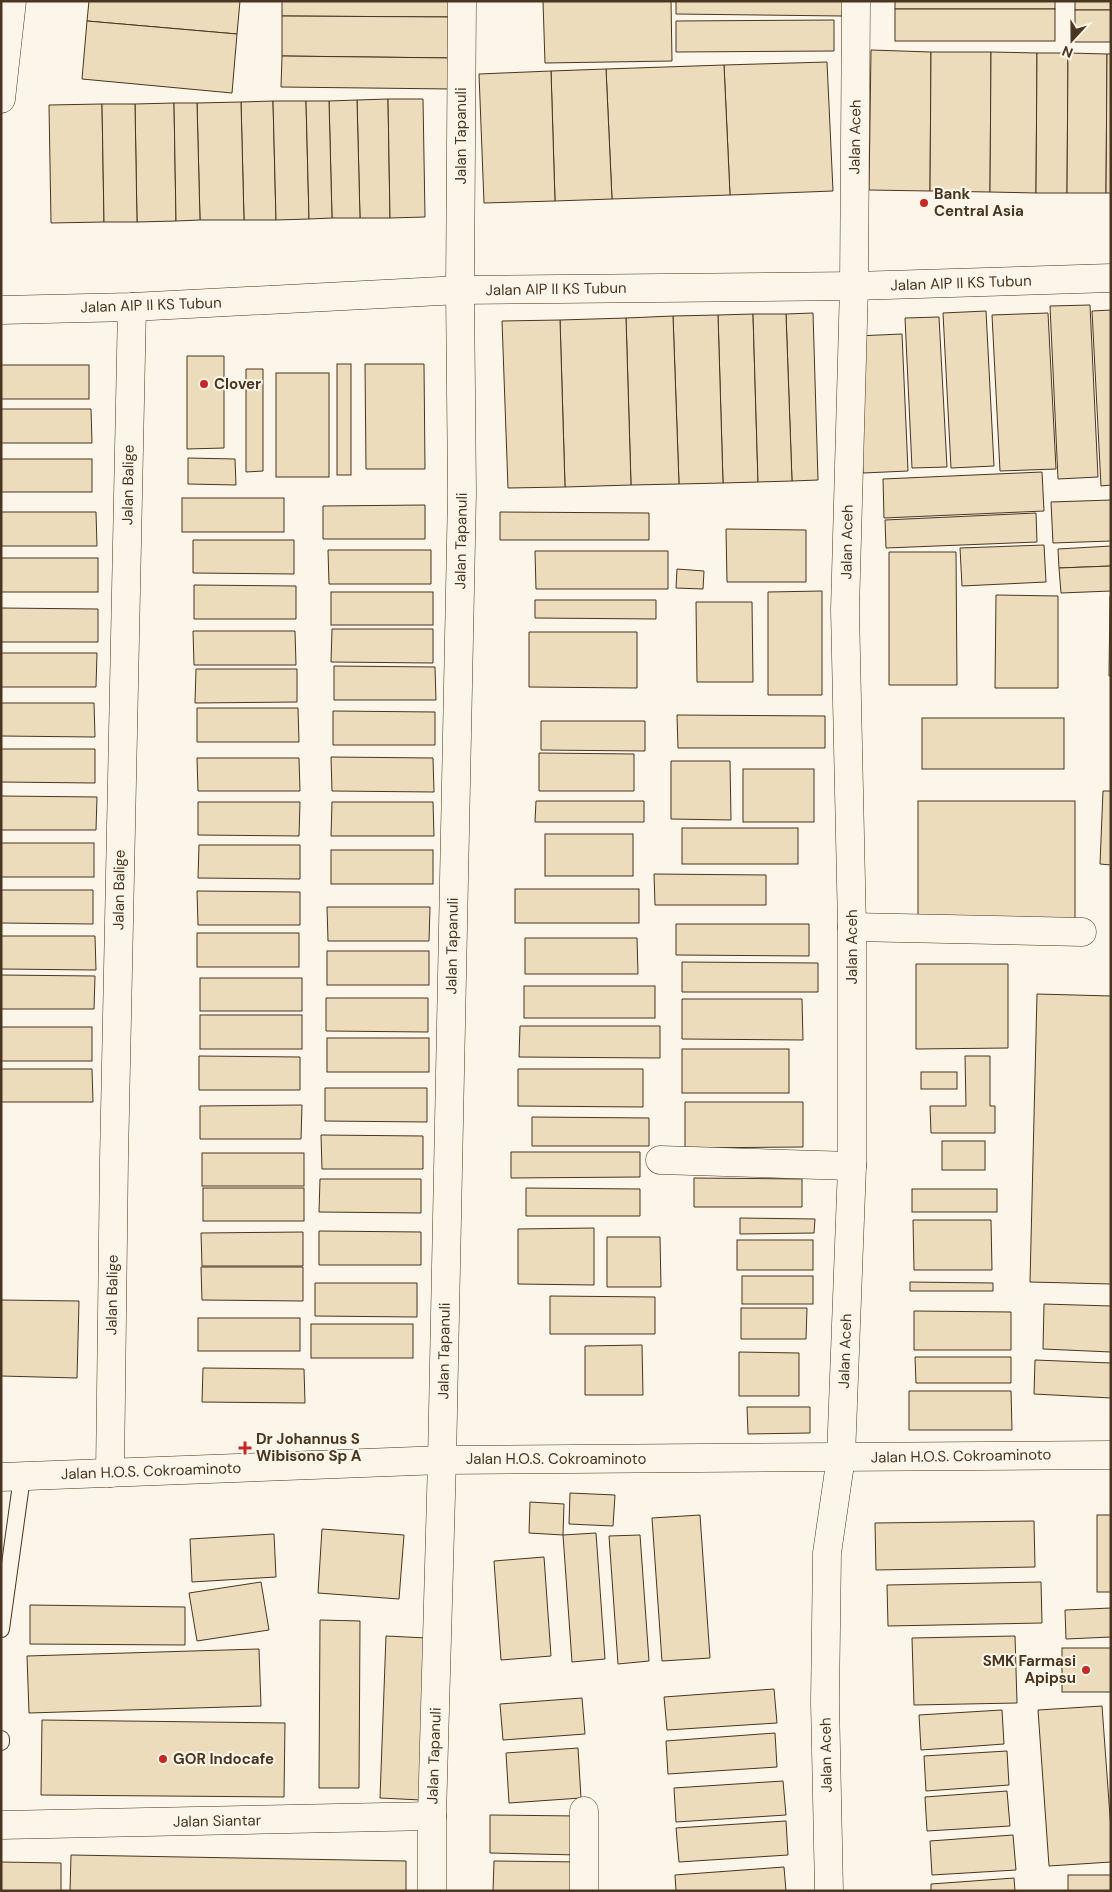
<svg xmlns="http://www.w3.org/2000/svg" width="1112" height="1892" font-family="'DM Sans',sans-serif">
<style>
.building{fill:#ecdcbc;stroke:#4a3520}
.lines{fill:none;stroke-linecap:round;stroke-linejoin:round}
.lane-casing{stroke:#4a3520;stroke-width:18}
.street-casing{stroke:#4a3520;stroke-width:29}
.secondary-casing{stroke:#4a3520;stroke-width:29}
.lane{stroke:#fbf6e9;stroke-width:16}
.street{stroke:#fbf6e9;stroke-width:28}
.secondary{stroke:#fbf6e9;stroke-width:28}
.poi-dot{fill:#c62828;stroke:#fbf6e9;stroke-width:2}
.labels{text-anchor:middle;stroke-width:4;stroke-linejoin:round;paint-order:stroke}
.street-label{font-size:15px;fill:#4a3520;stroke:#fbf6e9}
.poi-label{font-size:15px;font-weight:bold;fill:#4a3520;stroke:#fbf6e9;text-anchor:start}
</style>
<rect width="100%" height="100%" fill="#fbf6e9"/>
<!-- building -->
<g class="building">
<path d="M89 1H240L237 34 87 21Z"/>
<path d="M282 1H453V17L282 16Z"/>
<path d="M543 1H671L672 61 545 63Z"/>
<path d="M676 1H843L842 16 676 14Z"/>
<rect x="895" y="1" width="160" height="8"/>
<rect x="1075" y="1" width="36" height="9"/>
<rect x="895" y="9" width="160" height="32"/>
<rect x="1075" y="10" width="36" height="32"/>
<path d="M282 16 453 17V58L282 56Z"/>
<path d="M834 20V51L676 52V21Z"/>
<path d="M87 21 237 34 232 93 82 79Z"/>
<path d="M871 50 931 52 930 191 869 190Z"/>
<path d="M931 52H991L990 192 930 191Z"/>
<path d="M991 52 1037 53 1036 193 990 192Z"/>
<path d="M1037 53H1068L1067 193H1036Z"/>
<path d="M1068 53 1107 54 1106 193H1067Z"/>
<path d="M1107 54H1111V193H1106Z"/>
<path d="M282 56 453 58 452 89 281 87Z"/>
<path d="M827 62 833 191 730 195 724 65Z"/>
<path d="M724 65 730 195 612 199 606 69Z"/>
<path d="M606 69 612 199 555 201 551 71Z"/>
<path d="M551 71 555 201 484 203 479 74Z"/>
<path d="M388 99 390 218H360L357 100Z"/>
<path d="M388 99H423L425 217 390 218Z"/>
<path d="M357 100 360 218H332L329 101Z"/>
<path d="M273 101 276 220H244L241 102Z"/>
<path d="M273 101H306L309 219 276 220Z"/>
<path d="M306 101H329L332 218 309 219Z"/>
<path d="M241 102 244 220H200L197 103Z"/>
<path d="M174 103 176 221 137 222 135 104Z"/>
<path d="M174 103H197L200 220 176 221Z"/>
<path d="M102 104 104 222 51 223 49 105Z"/>
<path d="M102 104H135L137 222H104Z"/>
<path d="M1090 305 1098 477 1058 479 1050 306Z"/>
<path d="M1111 310V485L1101 486 1092 311Z"/>
<path d="M986 311 994 466 951 468 943 313Z"/>
<path d="M813 313 818 480 792 481 786 314Z"/>
<path d="M1048 313 1056 469 1000 471 992 315Z"/>
<path d="M753 314 758 482 723 483 718 315Z"/>
<path d="M753 314H786L792 481 758 482Z"/>
<path d="M718 315 723 483 679 484 673 316Z"/>
<path d="M673 316 679 484 631 485 626 318Z"/>
<path d="M939 317 947 467 912 468 905 318Z"/>
<path d="M626 318 631 485 565 487 560 320Z"/>
<path d="M560 320 565 487 508 488 502 321Z"/>
<path d="M902 334 908 471 863 473 856 336Z"/>
<path d="M187 356H224V448L187 449Z"/>
<rect x="337" y="364" width="14" height="111"/>
<path d="M365 364H424L425 469H366Z"/>
<rect x="1" y="365" width="88" height="34"/>
<path d="M246 369H263V471L246 472Z"/>
<rect x="276" y="373" width="53" height="104"/>
<path d="M1 409H91L92 443H1Z"/>
<path d="M188 458 235 459 236 485 188 484Z"/>
<rect x="1" y="459" width="91" height="33"/>
<path d="M1042 472 1044 511 884 518 883 479Z"/>
<rect x="182" y="498" width="102" height="34"/>
<path d="M1111 500V541L1053 543 1051 502Z"/>
<path d="M425 505V539H323V506Z"/>
<path d="M1 512H96L97 546H1Z"/>
<path d="M500 512 649 513V540H500Z"/>
<path d="M1036 513 1037 542 886 548 885 520Z"/>
<path d="M726 529 806 530V582H727Z"/>
<path d="M193 540H294V574L193 573Z"/>
<path d="M1044 545 1046 582 962 586 960 548Z"/>
<path d="M1111 546V566L1059 568 1058 549Z"/>
<path d="M328 550H431V584H329Z"/>
<path d="M535 551H668V589H536Z"/>
<path d="M889 552H956L957 685H889Z"/>
<rect x="1" y="558" width="97" height="34"/>
<path d="M1111 566V591L1061 593 1059 568Z"/>
<path d="M677 569 704 571 703 589 676 588Z"/>
<path d="M194 585 296 586V619H194Z"/>
<path d="M822 591V695H768V592Z"/>
<rect x="331" y="592" width="102" height="33"/>
<path d="M996 595 1058 596V688H995Z"/>
<path d="M1110 596H1111V676H1109Z"/>
<path d="M535 600H656V619L535 618Z"/>
<path d="M696 602H752L753 682H697Z"/>
<path d="M1 608 98 609V642H1Z"/>
<path d="M332 629H433V663L331 662Z"/>
<path d="M193 631H295L296 665H194Z"/>
<path d="M529 632H637V688L529 687Z"/>
<path d="M1 653H97L96 687H1Z"/>
<path d="M334 666 435 667 436 700H334Z"/>
<path d="M196 669H297V702L195 703Z"/>
<path d="M1 703H94L95 737 1 736Z"/>
<path d="M197 708H298L299 742H197Z"/>
<path d="M333 711 435 712V745H333Z"/>
<path d="M677 715 825 716V748H678Z"/>
<rect x="922" y="718" width="142" height="51"/>
<path d="M541 721H645V751L541 750Z"/>
<path d="M1 749H95V783L1 782Z"/>
<path d="M539 753 634 754V791H539Z"/>
<path d="M331 757 433 758 434 792 332 791Z"/>
<path d="M197 758H299L300 791H198Z"/>
<path d="M671 761H730L731 820 671 819Z"/>
<rect x="743" y="769" width="71" height="53"/>
<path d="M1103 791H1111V865L1100 864Z"/>
<path d="M1 796 97 797 96 830H1Z"/>
<path d="M536 801H644V822H535Z"/>
<rect x="918" y="801" width="157" height="119"/>
<path d="M198 802H300L299 836 198 835Z"/>
<path d="M332 802H433L434 836H331Z"/>
<rect x="682" y="828" width="116" height="36"/>
<rect x="545" y="834" width="88" height="42"/>
<rect x="1" y="843" width="93" height="34"/>
<path d="M199 845H300V879L198 878Z"/>
<rect x="331" y="850" width="102" height="34"/>
<path d="M654 874 766 875V905H655Z"/>
<rect x="515" y="889" width="124" height="34"/>
<path d="M1 890H93V924L1 923Z"/>
<path d="M197 891 300 892V925H198Z"/>
<path d="M327 907H430L429 941H328Z"/>
<path d="M676 924H809V956L676 955Z"/>
<rect x="197" y="933" width="102" height="34"/>
<path d="M1 936H95L96 970 1 969Z"/>
<path d="M525 938H637L638 974H525Z"/>
<rect x="327" y="951" width="102" height="34"/>
<path d="M682 962 818 963V992H682Z"/>
<path d="M916 964H1008V1048L916 1049Z"/>
<path d="M1 975 95 976 94 1009H1Z"/>
<rect x="200" y="978" width="102" height="33"/>
<rect x="524" y="986" width="131" height="32"/>
<path d="M1037 994 1111 996V1284L1030 1282Z"/>
<path d="M326 998H428V1032L326 1031Z"/>
<path d="M682 999H802L803 1040 682 1039Z"/>
<rect x="200" y="1015" width="102" height="34"/>
<path d="M520 1026H660V1058L519 1057Z"/>
<rect x="1" y="1027" width="91" height="34"/>
<rect x="327" y="1038" width="102" height="34"/>
<rect x="682" y="1049" width="107" height="44"/>
<path d="M199 1056 300 1057V1090H199Z"/>
<path d="M965 1056H990V1106H995V1133H931L930 1106H966Z"/>
<path d="M1 1069H92L93 1102H1Z"/>
<path d="M518 1069H643V1107L518 1106Z"/>
<rect x="921" y="1072" width="36" height="17"/>
<path d="M325 1088H427V1122L325 1121Z"/>
<path d="M685 1102H803V1147L685 1148Z"/>
<path d="M302 1105 301 1139H200V1106Z"/>
<path d="M532 1117 649 1118V1146H532Z"/>
<path d="M321 1135 423 1136V1169H322Z"/>
<rect x="942" y="1141" width="43" height="29"/>
<path d="M511 1152H640V1177L511 1178Z"/>
<rect x="202" y="1153" width="102" height="33"/>
<path d="M694 1178 802 1179V1207H694Z"/>
<path d="M320 1179H421V1213L319 1212Z"/>
<rect x="203" y="1188" width="101" height="33"/>
<path d="M526 1188 640 1189V1216H526Z"/>
<rect x="912" y="1189" width="85" height="23"/>
<path d="M740 1218 815 1219 814 1233 740 1234Z"/>
<path d="M913 1220H991L992 1270H914Z"/>
<path d="M594 1228V1285L518 1284V1229Z"/>
<path d="M319 1231 421 1232V1265H319Z"/>
<path d="M303 1232V1266H202L201 1233Z"/>
<path d="M607 1237H660L661 1287H607Z"/>
<rect x="737" y="1240" width="76" height="30"/>
<path d="M201 1267H303V1301L202 1300Z"/>
<rect x="742" y="1276" width="71" height="28"/>
<path d="M910 1282 993 1283V1291H910Z"/>
<path d="M315 1283H417V1317L315 1316Z"/>
<path d="M550 1296 655 1297V1334H550Z"/>
<path d="M1 1300 79 1301 77 1378 1 1376Z"/>
<path d="M1044 1304 1111 1306V1352L1043 1349Z"/>
<path d="M741 1308H807L806 1339H741Z"/>
<path d="M914 1311 1011 1312V1350H914Z"/>
<rect x="198" y="1318" width="102" height="33"/>
<rect x="311" y="1324" width="102" height="34"/>
<path d="M642 1345 643 1395H585V1346Z"/>
<path d="M739 1352 799 1353V1396H739Z"/>
<path d="M915 1357H1011V1383H916Z"/>
<path d="M1035 1360 1111 1363V1398L1034 1394Z"/>
<path d="M203 1368 304 1369 305 1403 202 1402Z"/>
<path d="M909 1391H1011L1012 1430H909Z"/>
<path d="M747 1407H810V1433L748 1434Z"/>
<path d="M570 1493 615 1495 613 1526 569 1524Z"/>
<path d="M530 1502 564 1504 563 1535 529 1533Z"/>
<path d="M700 1515 710 1658 662 1661 652 1518Z"/>
<rect x="1097" y="1515" width="14" height="77"/>
<path d="M1034 1521 1035 1567 876 1570 875 1523Z"/>
<path d="M322 1529 404 1535 399 1599 318 1593Z"/>
<path d="M596 1533 605 1659 572 1662 563 1535Z"/>
<path d="M274 1534 276 1577 192 1582 190 1539Z"/>
<path d="M640 1535 649 1661 618 1664 609 1536Z"/>
<path d="M544 1557 551 1656 501 1660 494 1561Z"/>
<path d="M261 1582 269 1630 197 1641 189 1593Z"/>
<path d="M1041 1582 1042 1623 888 1626 887 1585Z"/>
<path d="M30 1605 185 1607V1645L30 1644Z"/>
<path d="M1111 1608V1637L1066 1639 1065 1610Z"/>
<path d="M320 1620 360 1621 359 1788H319Z"/>
<path d="M386 1636 427 1638 421 1800 380 1798Z"/>
<path d="M1015 1636 1017 1703 914 1705 912 1638Z"/>
<rect x="1062" y="1648" width="49" height="44"/>
<path d="M259 1649 261 1706 29 1713 27 1656Z"/>
<path d="M774 1689 777 1723 667 1730 664 1697Z"/>
<path d="M582 1698 585 1734 503 1740 500 1704Z"/>
<path d="M1102 1706 1111 1830V1862L1049 1866 1038 1710Z"/>
<path d="M1002 1710 1004 1744 921 1750 919 1715Z"/>
<path d="M42 1720 285 1723 284 1797 41 1795Z"/>
<path d="M775 1733 777 1767 668 1774 666 1741Z"/>
<path d="M578 1748 581 1798 509 1803 506 1753Z"/>
<path d="M1007 1751 1009 1785 926 1791 924 1756Z"/>
<path d="M783 1781 786 1815 676 1822 674 1788Z"/>
<path d="M1007 1791 1010 1826 927 1831 925 1797Z"/>
<path d="M490 1815 578 1816V1855L490 1853Z"/>
<path d="M786 1821 788 1855 679 1862 676 1828Z"/>
<path d="M1013 1835 1016 1870 932 1875 930 1841Z"/>
<path d="M71 1855 406 1861V1891H70Z"/>
<path d="M494 1861 582 1862V1891H493Z"/>
<path d="M1 1862 61 1863V1891H1Z"/>
<path d="M784 1867 786 1891H676L675 1875Z"/>
<rect x="1068" y="1875" width="43" height="16"/>
<path d="M1014 1878 1015 1891H931V1884Z"/>
</g>
<g class="lines">
<defs>
<g id="lane">
<path d="M1 1629 22 1477"/>
<path d="M1 1739V1742"/>
</g>
<g id="street">
<path d="M1 99 12 1"/>
<path d="M852 927 1082 932"/>
<path d="M660 1160 852 1166"/>
<path d="M110 1473 114 1159 132 307"/>
<path d="M1 1477 442 1460 1111 1455"/>
<path d="M1 1825 432 1816"/>
<path d="M432 1891V1816L442 1460 462 493 460 290 462 1"/>
<path d="M584 1891V1811"/>
<path d="M829 1891 825 1702 827 1553 841 1457 852 1166V927L845 610 854 286 856 1"/>
</g>
<path id="secondary" d="M1 310 132 307 460 290 854 286 1111 278"/>
</defs>
<!-- lane casing -->
<use href="#lane" class="lane-casing"/>
<!-- street casing -->
<use href="#street" class="street-casing"/>
<!-- secondary casing -->
<use href="#secondary" class="secondary-casing"/>
<!-- lane -->
<use href="#lane" class="lane"/>
<!-- street -->
<use href="#street" class="street"/>
<!-- secondary -->
<use href="#secondary" class="secondary"/>
</g>
<!-- markers -->
<g class="poi-dot">
<circle cx="924" cy="203" r="5"/>
<circle cx="204" cy="384" r="5"/>
<path d="M242.5 1440.5h5v5h5v5h-5v5h-5v-5h-5v-5h5z"/>
<circle cx="1086" cy="1670" r="5"/>
<circle cx="163" cy="1759" r="5"/>
</g>
<g class="labels">
<!-- street labels -->
<g class="street-label">
<text transform="translate(461 136) rotate(-90)" y="5">Jalan Tapanuli</text>
<text transform="translate(855 137) rotate(-89)" y="5">Jalan Aceh</text>
<text transform="translate(961 283) rotate(-2)" y="5">Jalan AIP II KS Tubun</text>
<text transform="translate(556 289) rotate(-1)" y="5">Jalan AIP II KS Tubun</text>
<text transform="translate(151 305) rotate(-2)" y="5">Jalan AIP II KS Tubun</text>
<text transform="translate(128 485) rotate(-89)" y="5">Jalan Balige</text>
<text transform="translate(461 541) rotate(-89)" y="5">Jalan Tapanuli</text>
<text transform="translate(847 542) rotate(-89)" y="5">Jalan Aceh</text>
<text transform="translate(119 890) rotate(-89)" y="5">Jalan Balige</text>
<text transform="translate(452 946) rotate(-89)" y="5">Jalan Tapanuli</text>
<text transform="translate(852 947) rotate(-90)" y="5">Jalan Aceh</text>
<text transform="translate(112 1295) rotate(-89)" y="5">Jalan Balige</text>
<text transform="translate(444 1351) rotate(-89)" y="5">Jalan Tapanuli</text>
<text transform="translate(845 1351) rotate(-88)" y="5">Jalan Aceh</text>
<text transform="translate(961 1456) rotate(-1)" y="5">Jalan H.O.S. Cokroaminoto</text>
<text x="556" y="1464">Jalan H.O.S. Cokroaminoto</text>
<text transform="translate(151 1471) rotate(-2)" y="5">Jalan H.O.S. Cokroaminoto</text>
<text transform="translate(826 1755) rotate(-91)" y="5">Jalan Aceh</text>
<text transform="translate(434 1756) rotate(-88)" y="5">Jalan Tapanuli</text>
<text transform="translate(217 1821) rotate(-1)" y="5">Jalan Siantar</text>
</g>
<!-- poi labels -->
<g class="poi-label">
<text x="934" y="199">Bank<tspan x="934" dy="17">Central Asia</tspan></text>
<text x="214" y="389">Clover</text>
<text x="256" y="1444">Dr Johannus S<tspan x="256" dy="17">Wibisono Sp A</tspan></text>
<text x="1076" y="1666" text-anchor="end">SMK Farmasi<tspan x="1076" dy="17">Apipsu</tspan></text>
<text x="173" y="1764">GOR Indocafe</text>
</g>
</g>
<!-- border -->
<rect width="1112" height="1892" fill="none" stroke="#4a3520" stroke-width="5"/>
<!-- north arrow -->
<g transform="translate(1072 40) rotate(201)" stroke="#fbf6e9" stroke-width="4" paint-order="stroke">
<path d="M0-4L9 19L0 12L-9 19Z" fill="#4a3520"/>
<text y="-8" font-size="14" font-weight="bold" text-anchor="middle" fill="#4a3520">N</text>
</g>
</svg>
